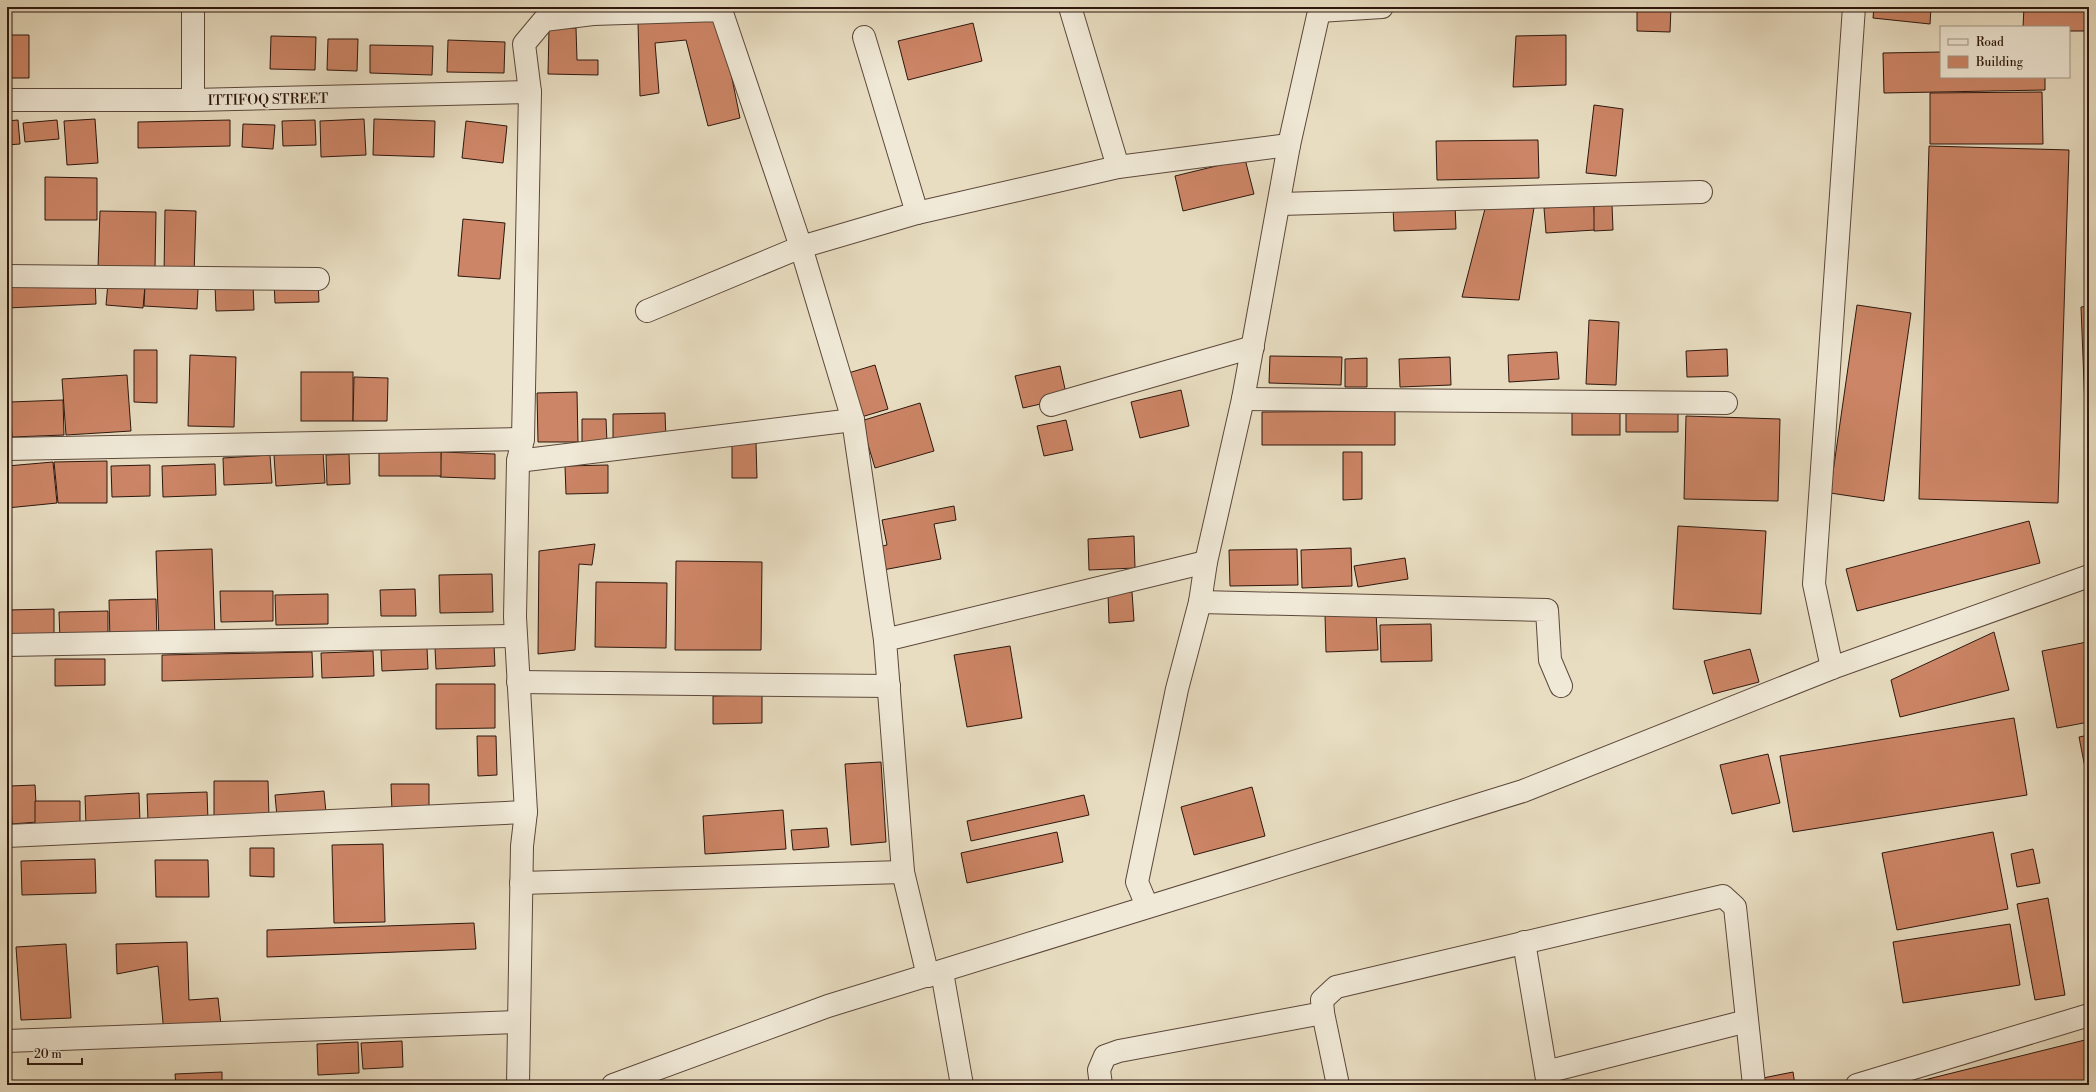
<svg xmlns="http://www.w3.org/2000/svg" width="2096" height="1092" font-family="'Libre Bodoni',serif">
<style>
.building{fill:#cc8566;stroke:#2d170e}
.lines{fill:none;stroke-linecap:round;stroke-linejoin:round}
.minor-casing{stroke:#5c483b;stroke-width:24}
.minor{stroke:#f0e9d7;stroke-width:22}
.labels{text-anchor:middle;stroke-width:3.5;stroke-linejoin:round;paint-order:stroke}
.street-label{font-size:14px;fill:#2d170e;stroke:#f0e9d7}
</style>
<rect width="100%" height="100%" fill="#e8ddc1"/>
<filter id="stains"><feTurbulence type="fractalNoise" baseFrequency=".005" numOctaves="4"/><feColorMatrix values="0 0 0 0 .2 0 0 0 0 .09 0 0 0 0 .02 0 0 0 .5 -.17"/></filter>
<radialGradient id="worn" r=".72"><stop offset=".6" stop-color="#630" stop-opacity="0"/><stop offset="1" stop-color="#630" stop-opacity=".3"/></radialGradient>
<!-- building -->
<g class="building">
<path d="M1637 7H1671L1670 32 1637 31Z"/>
<path d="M1874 7H1931L1930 24 1873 18Z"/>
<path d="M2024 7H2086L2085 31H2069V27H2023Z"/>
<path d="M720 19 740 118 708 126 686 40 655 43 659 93 640 96 638 23Z"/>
<path d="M973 23 982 61 908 80 898 41Z"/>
<path d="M549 28H576L577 60H598V75L548 74Z"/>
<path d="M9 35H29V78H7V56H10Z"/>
<path d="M1566 35V85L1513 87 1516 36Z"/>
<path d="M271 36 316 37 315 70 270 69Z"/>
<path d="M328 39H358L357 71 327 70Z"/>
<path d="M448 40 505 42 504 73 447 72Z"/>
<path d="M370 45 433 46 432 75 370 73Z"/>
<path d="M1941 52V77H2045V90L1884 93 1883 53Z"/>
<path d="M2042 92 2043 144H1930V93Z"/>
<path d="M1594 105 1623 109 1616 176 1586 173Z"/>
<path d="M95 119 98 163 67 165 64 121Z"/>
<path d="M364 119 366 155 321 157 320 121Z"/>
<path d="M374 119 435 121 434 157 373 155Z"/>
<path d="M18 120 20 144 7 145V121Z"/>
<path d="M57 120 59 139 25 142 23 123Z"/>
<path d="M230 120V146L138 148V122Z"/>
<path d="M315 120 316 145 283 146 282 121Z"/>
<path d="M466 121 507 126 503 163 462 158Z"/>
<path d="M243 124 275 125 273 149 242 147Z"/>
<path d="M1538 140 1539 178 1437 180 1436 141Z"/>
<path d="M1929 146 2069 150 2058 503 1919 499Z"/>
<path d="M1245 159 1254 194 1183 211 1175 176Z"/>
<path d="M45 177 97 178V220H45Z"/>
<path d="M1455 204 1456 229 1394 231 1393 206Z"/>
<path d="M1486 205 1534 208 1519 300 1462 297Z"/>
<path d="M1594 205 1595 230 1546 233 1544 208Z"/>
<path d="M1594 205H1612L1613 230 1594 231Z"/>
<path d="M165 210 196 211 194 275 164 274Z"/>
<path d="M100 211 156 212 155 269 98 268Z"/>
<path d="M463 219 505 223 500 279 458 276Z"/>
<path d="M95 278 96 304 7 308V282Z"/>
<path d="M318 280 319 302 275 303 274 282Z"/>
<path d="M108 283 145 286 143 308 106 305Z"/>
<path d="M253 284 254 310 216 311 215 285Z"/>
<path d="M145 286 198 289 197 309 144 306Z"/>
<path d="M1857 305 1911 313 1884 501 1830 493Z"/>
<path d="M2089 306V508L2081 307Z"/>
<path d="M1589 320 1619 322 1616 385 1586 384Z"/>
<path d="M1727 349 1728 376 1687 377 1686 351Z"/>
<path d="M134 350H157V403L134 402Z"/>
<path d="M1557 352 1559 379 1509 382 1508 355Z"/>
<path d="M190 355 236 357 234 427 188 426Z"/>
<path d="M1270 356 1342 357 1341 385 1269 383Z"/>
<path d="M1450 357 1451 385 1400 387 1399 359Z"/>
<path d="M1367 358V387H1345V359Z"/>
<path d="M875 365 888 409 858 418 845 374Z"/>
<path d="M1060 366 1067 398 1023 408 1015 376Z"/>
<rect x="301" y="372" width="52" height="49"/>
<path d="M127 375 131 431 66 435 62 379Z"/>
<path d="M354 377 388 378 387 421H353Z"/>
<path d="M1181 390 1189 426 1140 438 1131 402Z"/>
<path d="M577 392 578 442H538L537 393Z"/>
<path d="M63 400 64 435 12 437 10 402Z"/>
<path d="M7 403H9L10 437H7Z"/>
<path d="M920 403 934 451 875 468 861 421Z"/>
<path d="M1395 411V445H1262V412Z"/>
<path d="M1678 411V432H1626V412Z"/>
<rect x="1572" y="412" width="48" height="23"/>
<path d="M665 413 666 439H613V414Z"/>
<path d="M1686 416 1780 419 1778 501 1684 499Z"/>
<path d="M582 419H606L607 443 582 444Z"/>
<path d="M1066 420 1073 450 1044 456 1037 426Z"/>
<path d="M756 443 757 478H732V444Z"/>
<path d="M323 452 325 483 276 486 274 455Z"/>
<path d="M441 452 495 454V479L440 477Z"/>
<path d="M441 452V476H379V453Z"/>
<path d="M1343 452H1362V499L1343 500Z"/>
<path d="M349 454 350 484 327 485 326 455Z"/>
<path d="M270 455 272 483 224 485 223 458Z"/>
<path d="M107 461V503H58L54 462Z"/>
<path d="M53 462 57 503 7 508V466Z"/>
<path d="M215 464 216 495 163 497 162 466Z"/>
<path d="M150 465V496L112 497 111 466Z"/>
<path d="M608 465V493L566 494 565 466Z"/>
<path d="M954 506 956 520 934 524 941 559 883 570 878 547 887 545 882 520Z"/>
<path d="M2029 521 2040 563 1857 611 1846 569Z"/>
<path d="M1678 526 1766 531 1761 614 1673 609Z"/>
<path d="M1134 536 1135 568 1089 570 1088 539Z"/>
<path d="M595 544 592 565 579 564 575 650 538 654 539 551Z"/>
<path d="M1351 548 1352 586 1302 588 1301 550Z"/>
<path d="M212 549 215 637 159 640 156 551Z"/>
<path d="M1297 549 1298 585 1230 586 1229 550Z"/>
<path d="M1405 558 1408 579 1358 587 1354 566Z"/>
<path d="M676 561 762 562 761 650H675Z"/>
<path d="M492 574 493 612 440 613 439 575Z"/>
<path d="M596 582 667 583 666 648 595 647Z"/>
<path d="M415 589 416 616H381L380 590Z"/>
<path d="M220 591H273V621L221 622Z"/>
<path d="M1132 592 1134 621 1109 623 1108 593Z"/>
<path d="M328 594V624L276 625 275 595Z"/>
<path d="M156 599 157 640 110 641 109 600Z"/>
<path d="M54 609V640H7V610Z"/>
<path d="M108 611V640L60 641 59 612Z"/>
<path d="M1376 612 1378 650 1326 652 1325 614Z"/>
<path d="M1431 624 1432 661 1381 662 1380 625Z"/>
<path d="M1994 632 2009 690 1900 717 1891 680Z"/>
<path d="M2087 642 2089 655V722L2057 728 2042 651Z"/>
<path d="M494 645 495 666 436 669 435 648Z"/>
<path d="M1010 646 1022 718 967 727 954 655Z"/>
<path d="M427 648 428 669 382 671 381 650Z"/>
<path d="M1750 649 1759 682 1713 694 1704 661Z"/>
<path d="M373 651 374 676 322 678 321 653Z"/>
<path d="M312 652 313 677 162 681V655Z"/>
<path d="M55 659H105V685L55 686Z"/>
<path d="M436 684H495V728L436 729Z"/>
<path d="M762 695V723L713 724V696Z"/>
<path d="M2014 718 2027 795 1793 832 1780 756Z"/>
<path d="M2089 735V788L2079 737Z"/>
<path d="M477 736H496L497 775 478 776Z"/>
<path d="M1768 754 1780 803 1732 814 1720 765Z"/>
<path d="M881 762 886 842 851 845 845 764Z"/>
<path d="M214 781H268L269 817 214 818Z"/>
<path d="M391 784H429V810L392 811Z"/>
<path d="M35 785 37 822 12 824 10 786Z"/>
<path d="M1252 787 1265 836 1194 855 1181 807Z"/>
<path d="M324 791 326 813 277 817 275 795Z"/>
<path d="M207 792 208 820 148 821 147 794Z"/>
<path d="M139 793 140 823 86 825 85 796Z"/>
<path d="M1084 795 1089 815 971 841 967 821Z"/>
<path d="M35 801H80V823L35 824Z"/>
<path d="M783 810 786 849 705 854 703 816Z"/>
<path d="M827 828 829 847 793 850 791 830Z"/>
<path d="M1057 832 1063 862 967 883 961 853Z"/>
<path d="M1993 832 2008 909 1897 930 1882 853Z"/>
<path d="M383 844 385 922 334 923 332 845Z"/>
<path d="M250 848H274V877L250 876Z"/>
<path d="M2033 849 2040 883 2017 887 2011 854Z"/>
<path d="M95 859 96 893 22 895 21 861Z"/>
<path d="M155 860H208L209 897H156Z"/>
<path d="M2048 898 2065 995 2035 1000 2017 904Z"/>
<path d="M474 923 476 949 267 957V930Z"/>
<path d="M2010 924 2020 985 1903 1003 1893 942Z"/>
<path d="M187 942 189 1000 218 998 221 1025 164 1034 158 966 117 974 116 944Z"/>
<path d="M66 944 71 1018 21 1020 16 947Z"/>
<path d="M2089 1039V1085H1904Z"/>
<path d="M402 1041 403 1067 363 1069 361 1043Z"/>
<path d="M358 1042 359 1073 318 1075 317 1044Z"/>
<path d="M10 1059 12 1085H7V1060Z"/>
<path d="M222 1072V1085H176L175 1074Z"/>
<path d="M1793 1072 1795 1085H1764L1763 1078Z"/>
</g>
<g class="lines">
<defs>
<g id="minor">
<path d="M1070 7 1118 167"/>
<path d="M1319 11 1382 7"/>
<path d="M593 14 721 10 801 247 917 213 1118 167 1289 145"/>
<path d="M864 37 917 213"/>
<path d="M7 100H193L530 92"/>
<path d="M193 100V7"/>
<path d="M1280 204 1701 192"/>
<path d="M7 276 318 279"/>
<path d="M647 311 801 247 853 420 885 640"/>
<path d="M1243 399 1726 403"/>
<path d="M1051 405 1253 347"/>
<path d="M7 449 523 439"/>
<path d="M518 461 853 420"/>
<path d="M1200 602 1547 610 1550 660 1561 686"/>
<path d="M7 645 515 636"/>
<path d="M1832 668 1814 584 1854 7"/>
<path d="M518 682 889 686"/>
<path d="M7 836 526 812"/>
<path d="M521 883 903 872"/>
<path d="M1147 906 1137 882 1177 689 1200 602 1206 562 1243 399 1289 145 1320 7"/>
<path d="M1524 942 1548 1085"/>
<path d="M942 972 962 1085"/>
<path d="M928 976 903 872 885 640 1206 562"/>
<path d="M1323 1013 1338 1085"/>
<path d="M7 1041 519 1022"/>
<path d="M1546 1072 1747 1021"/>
<path d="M518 1085 522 846 526 812 515 617 518 461 523 439 530 92 524 44 544 20 593 14 592 7"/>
<path d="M613 1085 828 1006 1523 791 1832 668 2089 576"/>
<path d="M1101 1085 1099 1070 1105 1056 1119 1051 1323 1013 1322 1000 1336 987 1723 896 1735 907 1754 1085"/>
<path d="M1857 1085 2089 1015"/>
</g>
</defs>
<!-- minor casing -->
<use href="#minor" class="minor-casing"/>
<!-- minor -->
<use href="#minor" class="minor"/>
</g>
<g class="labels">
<!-- street labels -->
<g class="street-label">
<text transform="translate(268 99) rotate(-1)" y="5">ITTIFOQ STREET</text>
</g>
</g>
<!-- margin -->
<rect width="2096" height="1092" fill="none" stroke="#e8ddc1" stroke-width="24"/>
<rect x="8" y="8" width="2080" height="1076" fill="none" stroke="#2d170e" stroke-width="2"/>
<rect x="12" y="12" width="2072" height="1068" fill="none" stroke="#2d170e"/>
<!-- legend -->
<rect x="1940" y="26" width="130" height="52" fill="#f0e9d7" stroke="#a29587"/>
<rect x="1948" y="39" width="20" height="6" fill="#f0e9d7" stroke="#a29587"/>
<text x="1976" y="46" font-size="12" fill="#2d170e">Road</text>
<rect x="1948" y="56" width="20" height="12" fill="#cc8566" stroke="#a29587"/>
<text x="1976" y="66" font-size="12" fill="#2d170e">Building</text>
<!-- scale -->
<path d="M28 1058v6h54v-6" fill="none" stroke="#2d170e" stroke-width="2"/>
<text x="34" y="1058" font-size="12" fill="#2d170e" stroke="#f0e9d7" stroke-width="3" paint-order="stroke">20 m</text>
<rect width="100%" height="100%" filter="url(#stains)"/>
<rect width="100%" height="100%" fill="url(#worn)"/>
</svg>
